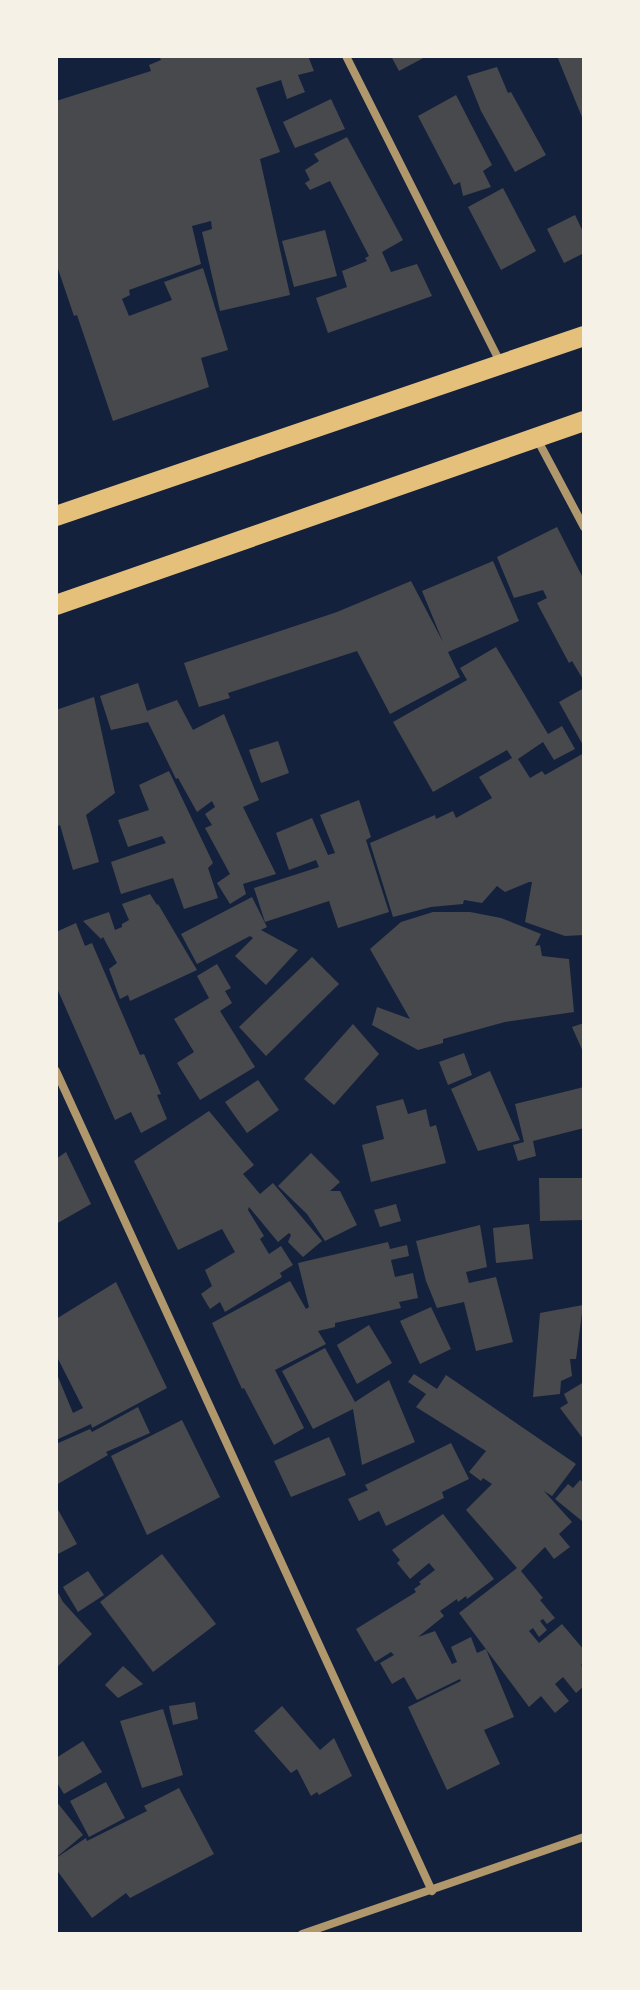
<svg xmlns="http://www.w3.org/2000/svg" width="640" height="1990" font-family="'Sofia Sans Condensed',sans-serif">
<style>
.building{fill:#48494c}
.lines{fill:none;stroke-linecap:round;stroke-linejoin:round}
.minor{stroke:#b1986c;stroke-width:8}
.primary{stroke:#e5c07b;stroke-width:20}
</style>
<rect width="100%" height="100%" fill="#14213d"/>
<!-- building -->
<g class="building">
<path d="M159 56H308L314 71 298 75 305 92 287 99 281 80 256 88 280 152 260 159 290 295 220 311 202 232 212 229 211 221 192 226 201 264 129 290 130 295 122 299 129 316 172 300 164 282 203 268 228 350 201 358 209 387 113 421 77 315 74 316 56 263V101L151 71 149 65 161 60Z"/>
<path d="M391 56H427L399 71Z"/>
<path d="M557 56H584V122Z"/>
<path d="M497 67 508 93 511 92 546 155 515 172 481 111 467 76Z"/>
<path d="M456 95 492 165 483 171 491 187 463 196 460 182 454 185 418 116Z"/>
<path d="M331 99 345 129 295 148 283 122Z"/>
<path d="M347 137 403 240 382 252 391 272 417 264 432 296 328 333 316 298 347 287 342 271 367 261 365 258 369 256 330 181 310 190 305 183 310 180 305 170 319 161 314 154Z"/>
<path d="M503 188 536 251 501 270 468 207Z"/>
<path d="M575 215 584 234V253L564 263 547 229Z"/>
<path d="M325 230 337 276 294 287 282 241Z"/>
<path d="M557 527 584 580V681L572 661 569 663 537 603 547 598 543 590 514 598 497 557Z"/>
<path d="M493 561 519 621 448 652 460 677 390 714 357 651 228 693 230 698 199 707 184 663 337 612 411 581 443 642 422 591Z"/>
<path d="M496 647 548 734 562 726 575 749 554 760 543 742 518 759 530 778 542 771 545 775 584 753V935L565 936 525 922 532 882H529L505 892 497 886 482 903 464 900 463 904 431 907 393 917 370 843 435 815 436 819 453 811 456 818 492 798 479 777 512 758 507 750 433 792 393 722 467 680 460 668Z"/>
<path d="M138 683 147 711 177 700 193 730 224 714 259 800 243 807 276 874 243 884 246 894 230 904 217 883 230 874 205 828 212 825 205 814 215 807 212 801 197 812 178 778 176 779 148 722 111 730 100 696Z"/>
<path d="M584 688V747L559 702Z"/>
<path d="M94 697 115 793 86 815 99 862 73 870 60 825 56 827V710Z"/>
<path d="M278 741 289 773 261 783 249 750Z"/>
<path d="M169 771 213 863 208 868 218 898 184 909 173 878 121 894 111 862 166 843 162 836 128 847 118 820 149 810 139 785Z"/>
<path d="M359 800 371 837 366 840 389 912 338 928 329 901 265 922 254 888 319 867 316 860 289 870 276 833 312 818 328 855 335 853 320 815Z"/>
<path d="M150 894 157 905 158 904 197 970 130 1001 128 995 120 999 109 969 117 963 103 937 101 939 83 921 109 912 115 930 122 927V924L129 920 122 904Z"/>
<path d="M252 897 267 927 261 930 298 950 266 985 235 956 253 938 250 936 197 964 181 934Z"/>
<path d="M433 912H470L501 918 541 934 535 946 540 945 542 956 569 959 574 1012 505 1022 443 1039V1043L418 1050 372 1025 377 1007 410 1019 370 949 401 922Z"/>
<path d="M76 923 85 946 92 943 140 1055 144 1054 161 1094 157 1095 167 1119 141 1133 131 1112 115 1120 56 986V932Z"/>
<path d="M312 957 339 984 266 1056 239 1027Z"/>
<path d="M217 964 231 988 225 991 232 1003 220 1011 255 1067 200 1100 177 1063 194 1052 174 1019 209 998 197 976Z"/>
<path d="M584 1023V1054L572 1027Z"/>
<path d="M353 1024 379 1054 334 1105 304 1079Z"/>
<path d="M464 1053 472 1075 448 1085 439 1062Z"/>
<path d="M490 1071 520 1140 478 1151 451 1089Z"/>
<path d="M258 1080 279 1110 247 1133 225 1102Z"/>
<path d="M584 1087V1128L533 1141 536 1156 518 1161 513 1145 524 1142 515 1104Z"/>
<path d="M403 1099 408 1114 426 1109 430 1127 436 1125 446 1163 371 1182 362 1145 384 1139 376 1106Z"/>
<path d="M209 1111 254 1165 243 1174 260 1194 273 1183 322 1241 303 1257 288 1242 291 1235 289 1233 278 1242 249 1207 248 1210 264 1236 260 1239 269 1254 281 1246 293 1265 280 1273 282 1277 225 1312 220 1302 210 1309 201 1294 212 1286 205 1270 235 1252 222 1229 178 1250 134 1161Z"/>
<path d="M66 1152 91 1204 56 1224V1159Z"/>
<path d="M311 1153 340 1182 330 1191H340L357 1225 325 1241 307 1214 278 1186Z"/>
<path d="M539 1178H584V1220L540 1221Z"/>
<path d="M396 1204 401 1221 380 1227 374 1210Z"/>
<path d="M529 1224 533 1259 496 1263 493 1228Z"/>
<path d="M480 1225 487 1267 466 1272 469 1283 496 1277 513 1342 476 1351 464 1302 437 1308 426 1281 416 1241Z"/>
<path d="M388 1242 390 1249 407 1245 409 1256 391 1260 395 1277 413 1273 418 1298 399 1302 401 1308 335 1323V1327L318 1331 326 1344 275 1370 304 1428 274 1445 244 1388 242 1389 212 1323 290 1281 306 1309 309 1307 298 1263Z"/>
<path d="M116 1282 167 1388 92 1428 91 1424 56 1440V1372L73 1413 83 1408 56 1355V1319Z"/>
<path d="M583 1305 576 1359H570L572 1376 561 1381 560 1394 533 1397 540 1313Z"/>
<path d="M431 1307 451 1349 420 1364 400 1321Z"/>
<path d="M369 1325 392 1363 357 1384 337 1345Z"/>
<path d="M325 1348 355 1402 389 1380 415 1442 362 1465 353 1409 313 1429 282 1371Z"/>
<path d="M414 1374 437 1389 446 1375 576 1464 552 1496 544 1491 572 1522 559 1534 570 1547 554 1559 545 1547 521 1571 543 1598 540 1600 555 1618 547 1624 543 1619 540 1621 547 1630 539 1637 533 1628 529 1631 539 1643 562 1624 584 1650V1662L581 1665 584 1669V1686L576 1693 563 1677 555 1684 569 1701 555 1713 541 1696 529 1707 459 1613 517 1568 466 1510 492 1484 483 1478 481 1481 469 1472 486 1451 416 1407 426 1394 408 1382Z"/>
<path d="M584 1382V1440L560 1408 568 1403 564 1394Z"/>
<path d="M138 1407 150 1433 106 1452 108 1455 56 1485V1444L90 1429 92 1432Z"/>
<path d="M182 1420 220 1497 147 1535 111 1456Z"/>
<path d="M329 1437 346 1475 291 1497 274 1461Z"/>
<path d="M451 1443 469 1479 442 1492 444 1498 386 1526 379 1511 359 1521 348 1499 368 1490 365 1485Z"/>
<path d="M580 1480 584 1483V1518L582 1521 555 1499 568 1484 573 1488Z"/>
<path d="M56 1506 77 1544 56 1555Z"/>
<path d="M443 1514 494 1579 467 1599 466 1596 458 1602 457 1599 440 1611 444 1616 418 1637 435 1631 452 1664 457 1662 451 1647 471 1637 477 1653 486 1649 514 1717 484 1730 500 1764 447 1790 408 1707 461 1681 460 1679 417 1700 404 1677 392 1684 380 1663 394 1655 391 1652 375 1662 356 1629 416 1592 414 1589 421 1584 419 1582 435 1570 429 1563 410 1579 397 1563 400 1560 392 1550Z"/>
<path d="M162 1554 216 1624 153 1672 100 1602Z"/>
<path d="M88 1571 104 1595 78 1612 63 1587Z"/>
<path d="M56 1589 63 1602 92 1634 56 1668Z"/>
<path d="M123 1666 143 1684 118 1698 105 1685Z"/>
<path d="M195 1702 198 1719 173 1725 169 1706Z"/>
<path d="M282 1706 320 1750 334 1738 352 1776 319 1795 317 1792 311 1796 297 1769 291 1773 254 1731Z"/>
<path d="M163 1709 183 1775 142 1788 120 1721Z"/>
<path d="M83 1741 102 1772 64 1794 56 1781V1758Z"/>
<path d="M106 1782 125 1818 89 1837 70 1801Z"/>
<path d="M179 1788 214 1854 130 1898 126 1893 92 1918 56 1869V1858L86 1838 87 1841 147 1811 144 1806Z"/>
<path d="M56 1801 83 1835 58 1856 56 1854Z"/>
</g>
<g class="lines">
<!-- minor -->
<g class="minor">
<path d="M346 56 500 362"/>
<path d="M536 437 584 527"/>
<path d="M56 1071 432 1891"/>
<path d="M302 1934 584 1837"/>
</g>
<!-- primary -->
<g class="primary">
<path d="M56 516 584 336"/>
<path d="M56 605 584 421"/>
</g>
</g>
<!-- border -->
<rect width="640" height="1990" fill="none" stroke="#f6f1e7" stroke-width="116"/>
</svg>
